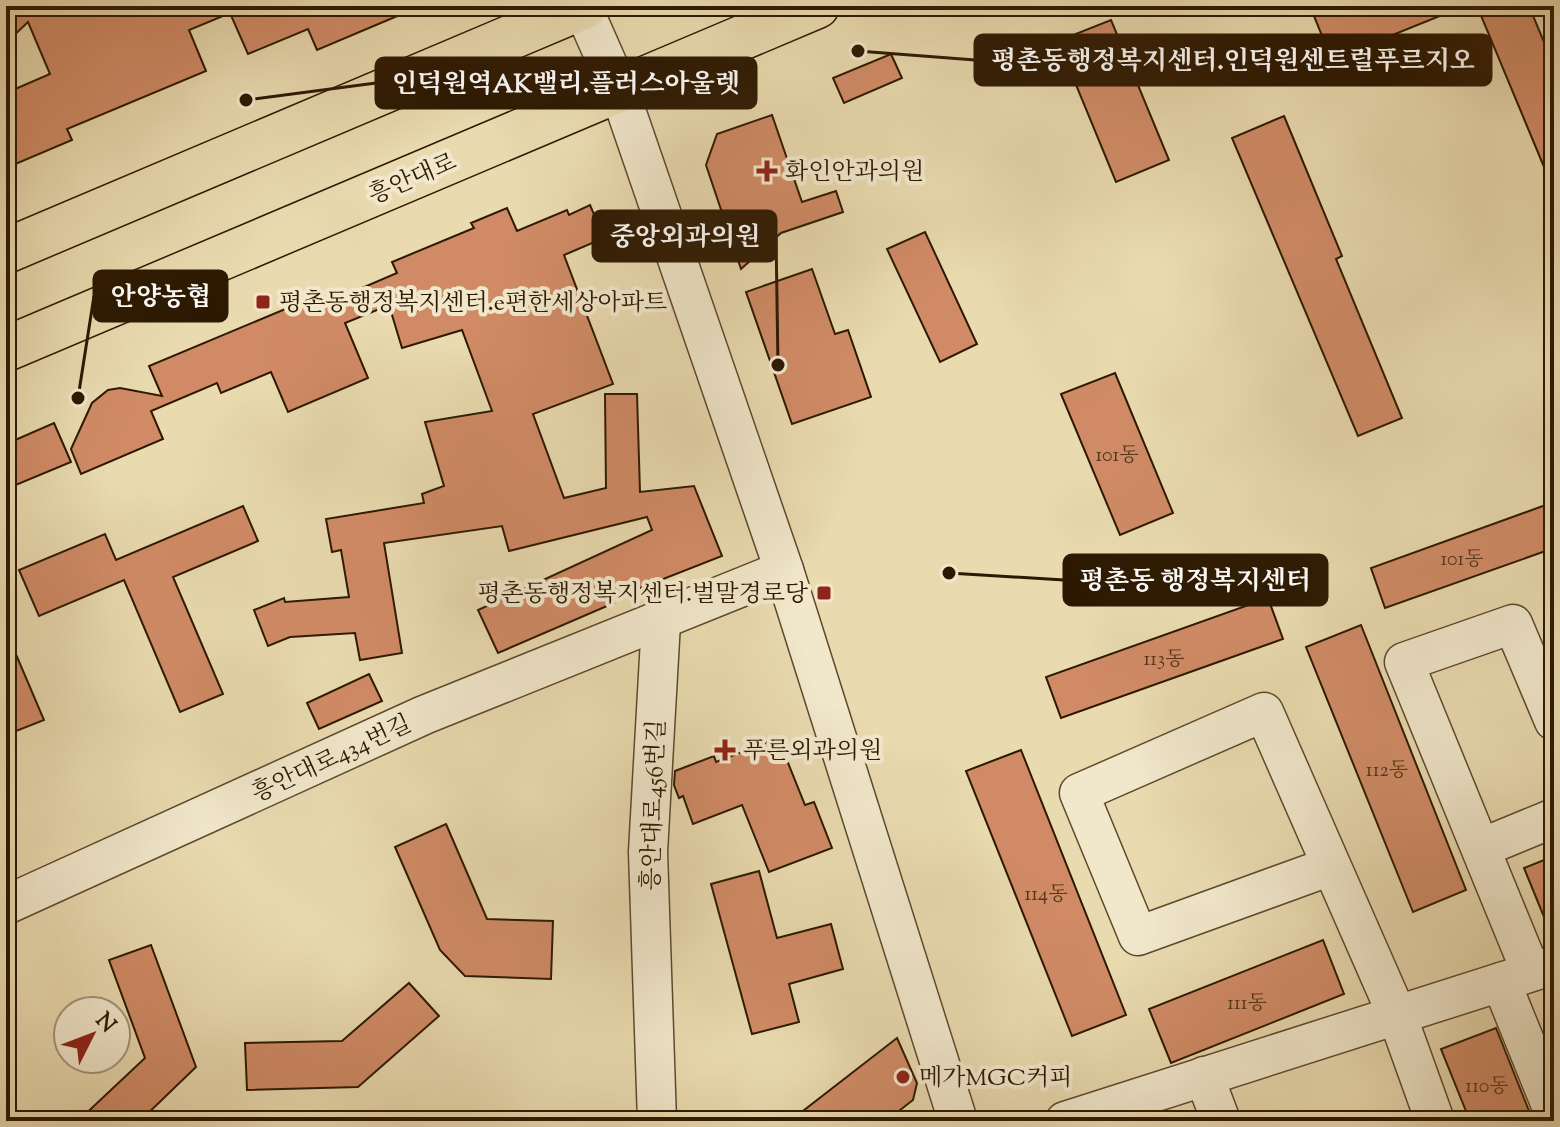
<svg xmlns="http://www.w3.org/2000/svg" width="1560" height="1127" font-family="'Sorts Mill Goudy','Noto Serif KR',serif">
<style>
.building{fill:#d08b66;stroke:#2d1902;stroke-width:2}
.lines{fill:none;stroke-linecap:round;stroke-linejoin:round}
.minor-casing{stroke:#5c492d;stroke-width:41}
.major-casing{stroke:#2d1902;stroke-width:47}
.minor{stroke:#f1e7cb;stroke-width:38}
.major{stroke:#e9daaf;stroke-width:44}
.poi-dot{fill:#8f2418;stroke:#f1e7cb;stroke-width:3}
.labels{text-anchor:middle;stroke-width:8;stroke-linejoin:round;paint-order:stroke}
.number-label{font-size:20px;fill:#56361b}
.poi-label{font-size:24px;fill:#2d1902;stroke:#f1e7cb;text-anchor:start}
.street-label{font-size:24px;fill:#2d1902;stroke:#f1e7cb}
.leader{fill:none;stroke:#2d1902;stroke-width:3}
.callout-dot{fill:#2d1902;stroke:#f1e7cb;stroke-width:3}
.callout{fill:#2d1902;stroke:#2d1902;stroke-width:3}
.callout-label{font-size:26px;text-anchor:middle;font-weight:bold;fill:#fff}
</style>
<rect width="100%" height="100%" fill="#e9daaf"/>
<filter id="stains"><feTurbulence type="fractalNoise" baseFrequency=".0025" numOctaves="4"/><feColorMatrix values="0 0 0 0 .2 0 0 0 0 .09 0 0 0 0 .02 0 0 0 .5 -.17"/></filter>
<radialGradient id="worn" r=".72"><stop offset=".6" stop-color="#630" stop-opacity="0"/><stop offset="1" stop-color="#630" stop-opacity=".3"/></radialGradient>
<!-- building -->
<g class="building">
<path d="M6 6H421L317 50 308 29 248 54 230 13 189 30 206 71 67 129 72 140 6 168V93L50 74 28 22 6 43Z"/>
<path d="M1310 6H1462V7L1385 38 1388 46 1335 68Z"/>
<path d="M1477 6H1529L1554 66V191Z"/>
<path d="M1111 20 1169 160 1116 182 1058 41Z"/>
<path d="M891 54 902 78 844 103 833 78Z"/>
<path d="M772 115 802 202 836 191 843 212 781 233 741 269 706 165 717 134Z"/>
<path d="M1284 116 1342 256 1336 259 1402 418 1358 436 1232 138Z"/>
<path d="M590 205 604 238 564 255 613 384 533 414 564 498 606 488 605 394H637L640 492 694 486 722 556 612 599 614 603 498 653 478 610 652 530 647 517 509 551 502 526 384 543 402 653 360 660 355 633 290 637 268 646 254 610 284 598 285 602 349 597 341 550 332 552 326 519 424 503 422 494 444 486 425 422 492 411 462 330 402 348 389 305 345 323 368 378 288 412 271 372 221 393 217 383 151 411 163 439 81 474 71 449 92 403 108 390 120 388 162 396 149 366 321 294 325 304 397 273 392 262 474 228 471 223 507 208 517 231 567 210 569 215Z"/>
<path d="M925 232 977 344 940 362 887 249Z"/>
<path d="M812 269 835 334 848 330 871 397 792 424 746 292Z"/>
<path d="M1115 373 1173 513 1120 535 1061 394Z"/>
<path d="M54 423 71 462 6 489V444Z"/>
<path d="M1554 502V548L1385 608 1371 568Z"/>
<path d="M243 506 258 541 173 577 223 694 180 712 124 580 39 616 19 570 105 534 116 560Z"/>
<path d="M1268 598 1283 639 1061 718 1046 677Z"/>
<path d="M1361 625 1466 890 1413 912 1306 647Z"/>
<path d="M6 631 44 720 6 735Z"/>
<path d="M369 674 382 701 319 729 307 703Z"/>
<path d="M778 738 805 805 814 802 832 848 769 872 742 805 693 824 683 796 679 798 674 785 675 771 714 756 716 762Z"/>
<path d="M1021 750 1126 1015 1072 1036 966 771Z"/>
<path d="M446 824 487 919 553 921 551 979 465 976 440 950 395 847Z"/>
<path d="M1554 856V939H1553L1524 868Z"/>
<path d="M759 871 777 938 831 924 843 969 789 984 799 1022 752 1034 711 884Z"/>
<path d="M1323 940 1344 994 1171 1063 1149 1009Z"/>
<path d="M151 945 196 1067 140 1121H78L145 1058 109 960Z"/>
<path d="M409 983 439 1016 358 1087 247 1090 245 1043 342 1041Z"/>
<path d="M1496 1028 1498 1033 1533 1121H1470L1441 1049Z"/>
<path d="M897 1038 917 1083 913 1100 886 1121H790Z"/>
</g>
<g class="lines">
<defs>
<g id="minor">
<path d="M582 6 619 90 784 570 958 1121"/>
<path d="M1481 848 1554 818"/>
<path d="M1331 866 1138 936 1079 793 1264 712 1397 1015 1435 1121"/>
<path d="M6 905 424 715 784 570"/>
<path d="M1531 972 1404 662 1513 624 1554 721"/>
<path d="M1501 982 1554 1113"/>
<path d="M1204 1076 1221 1121"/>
<path d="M657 1121 648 852 661 622"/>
<path d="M1065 1121 1554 965"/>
</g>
<g id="major">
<path d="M6 251 585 6"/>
<path d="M6 349 817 6"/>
</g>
</defs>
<!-- minor casing -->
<use href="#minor" class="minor-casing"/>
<!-- major casing -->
<use href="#major" class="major-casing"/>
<!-- minor -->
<use href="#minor" class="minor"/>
<!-- major -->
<use href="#major" class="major"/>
</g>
<!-- markers -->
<g class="poi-dot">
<path d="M763 159h8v8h8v8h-8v8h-8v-8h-8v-8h8z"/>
<rect x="255" y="294" width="16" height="16" rx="4"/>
<rect x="816" y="585" width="16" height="16" rx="4"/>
<path d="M721 738h8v8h8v8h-8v8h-8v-8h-8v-8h8z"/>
<circle cx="903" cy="1077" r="8"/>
</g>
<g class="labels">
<!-- number labels -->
<g class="number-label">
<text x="1117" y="461">101동</text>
<text x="1462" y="565">101동</text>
<text x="1164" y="665">113동</text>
<text x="1387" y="776">112동</text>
<text x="1046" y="900">114동</text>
<text x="1247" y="1009">111동</text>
<text x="1487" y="1092">110동</text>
</g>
<!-- poi labels -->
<g class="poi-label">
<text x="785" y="179">화인안과의원</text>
<text x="279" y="310">평촌동행정복지센터.e편한세상아파트</text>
<text x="808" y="601" text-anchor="end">평촌동행정복지센터.벌말경로당</text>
<text x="743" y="758">푸른외과의원</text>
<text x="919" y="1085">메가MGC커피</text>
</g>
<!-- street labels -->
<g class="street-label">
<text transform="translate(412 178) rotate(-23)" y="8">흥안대로</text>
<text transform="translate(331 758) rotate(-25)" y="8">흥안대로434번길</text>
<text transform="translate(653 805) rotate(-88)" y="8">흥안대로456번길</text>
</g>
</g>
<!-- callouts -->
<path class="leader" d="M858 51L975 60M246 100L376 83M778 365L776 236M78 398L94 296M949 573L1064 580"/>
<g class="callout-dot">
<circle cx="858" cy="51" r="8"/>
<circle cx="246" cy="100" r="8"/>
<circle cx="778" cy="365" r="8"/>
<circle cx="78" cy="398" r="8"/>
<circle cx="949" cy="573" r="8"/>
</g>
<g class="callout">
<rect x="975" y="35" width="516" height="50" rx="8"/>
<rect x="376" y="58" width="380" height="50" rx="8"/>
<rect x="593" y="211" width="183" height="50" rx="8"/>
<rect x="94" y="271" width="133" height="50" rx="8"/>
<rect x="1064" y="555" width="263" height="50" rx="8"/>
</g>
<g class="callout-label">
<text x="1233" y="69">평촌동행정복지센터.인덕원센트럴푸르지오</text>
<text x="566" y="92">인덕원역AK밸리.플러스아울렛</text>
<text x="685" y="245">중앙외과의원</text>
<text x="161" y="305">안양농협</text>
<text x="1195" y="589">평촌동 행정복지센터</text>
</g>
<!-- margin -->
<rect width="1560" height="1127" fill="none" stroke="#e9daaf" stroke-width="32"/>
<rect x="8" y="8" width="1544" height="1111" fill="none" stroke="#2d1902" stroke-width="4"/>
<rect x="16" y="16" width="1528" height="1095" fill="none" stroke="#2d1902" stroke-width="2"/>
<!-- north arrow -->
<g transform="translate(92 1035) rotate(48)"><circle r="38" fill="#f1e7cb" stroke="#a3957b" stroke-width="2"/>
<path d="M0-6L14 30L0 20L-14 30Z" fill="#8f2418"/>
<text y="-12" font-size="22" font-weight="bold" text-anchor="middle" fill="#2d1902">N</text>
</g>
<rect width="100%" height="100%" filter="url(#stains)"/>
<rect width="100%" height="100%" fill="url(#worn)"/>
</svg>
